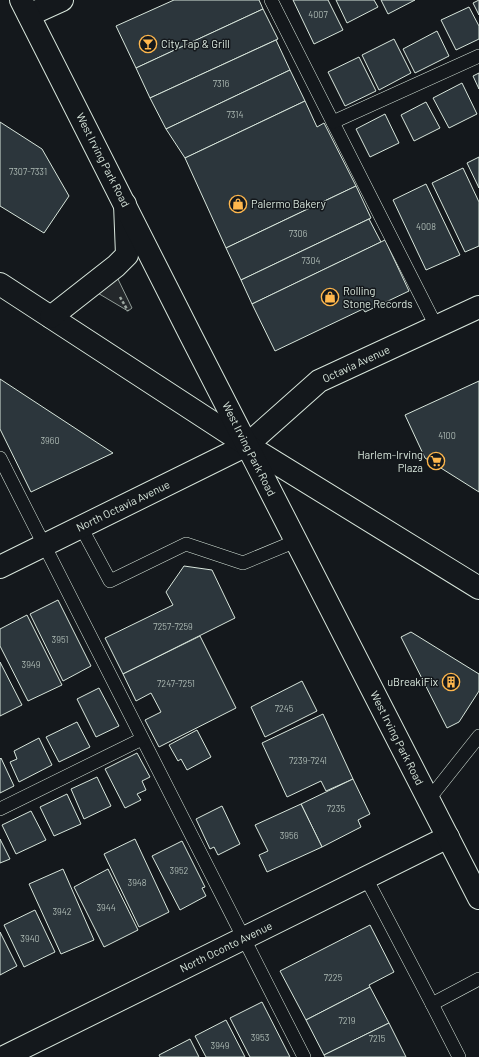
<svg xmlns="http://www.w3.org/2000/svg" width="479" height="1057" font-family="Barlow,sans-serif">
<style>
.parking{fill:#24282b;stroke:#939e99}
.building{fill:#2c363c;stroke:#d8e6dc}
.lines{fill:none;stroke-linecap:round;stroke-linejoin:round}
.service-casing{stroke:#d8e6dc;stroke-width:14}
.minor-casing{stroke:#d8e6dc;stroke-width:24}
.secondary-casing{stroke:#d8e6dc;stroke-width:24}
.primary-casing{stroke:#d8e6dc;stroke-width:24}
.path{stroke:#9da8a2;stroke-width:2.5;stroke-dasharray:3 2;stroke-linecap:butt}
.service{stroke:#14181c;stroke-width:13}
.minor{stroke:#14181c;stroke-width:22}
.secondary{stroke:#14181c;stroke-width:22}
.primary{stroke:#14181c;stroke-width:22}
.labels{text-anchor:middle;stroke-width:3;stroke-linejoin:round;paint-order:stroke}
.number-label{font-size:9px;fill:#adbab4}
.poi-label{font-size:11px;fill:#d8e6dc;stroke:#14181c;text-anchor:start}
.street-label{font-size:11px;fill:#d8e6dc;stroke:#14181c}
</style>
<rect width="100%" height="100%" fill="#14181c"/>
<!-- parking -->
<path class="parking" d="M115 273 132 308 128 311 96 292Z"/>
<!-- building -->
<g class="building">
<path d="M174 0H259L263 9 136 68 116 26Z"/>
<path d="M293 0H328L343 30 314 44Z"/>
<path d="M336 0H374L378 7 347 23Z"/>
<path d="M381 0H415L388 14Z"/>
<path d="M479 0V15L473 3Z"/>
<path d="M469 7 479 26V39L456 50 441 20Z"/>
<path d="M263 9 278 39 150 98 136 68Z"/>
<path d="M437 31 449 56 415 73 403 49Z"/>
<path d="M394 39 411 73 379 90 362 55Z"/>
<path d="M276 40 290 70 166 129 150 98Z"/>
<path d="M359 57 376 91 345 106 328 72Z"/>
<path d="M290 70 305 101 185 158 166 129Z"/>
<path d="M479 73V89L473 76Z"/>
<path d="M462 83 477 114 449 128 433 98Z"/>
<path d="M305 101 317 127 324 123 356 186 226 248 185 158Z"/>
<path d="M426 102 440 128 414 141 401 115Z"/>
<path d="M385 114 399 143 370 157 356 129Z"/>
<path d="M0 122 42 149 69 196 44 233 0 206Z"/>
<path d="M479 157V188L467 163Z"/>
<path d="M463 168 479 202V246L465 252 432 183Z"/>
<path d="M426 184 460 255 426 270 393 200Z"/>
<path d="M356 186 371 218 241 280 226 248Z"/>
<path d="M369 219 381 242 252 304 241 280Z"/>
<path d="M385 240 409 291 365 312 363 309 275 351 252 304Z"/>
<path d="M0 379 113 453 31 492 0 429Z"/>
<path d="M479 381V492L425 458 405 415Z"/>
<path d="M184 566 212 570 235 618 123 674 105 638 173 605 166 592Z"/>
<path d="M58 600 91 666 63 681 30 614Z"/>
<path d="M27 615 62 685 28 701 0 646V629Z"/>
<path d="M411 632 479 674V691L459 722 447 728 401 637Z"/>
<path d="M200 636 236 708 159 747 145 720 161 712 151 693 136 701 123 674Z"/>
<path d="M0 662 22 705 0 716Z"/>
<path d="M302 681 317 711 265 737 251 707Z"/>
<path d="M99 688 119 726 96 737 77 699Z"/>
<path d="M323 714 353 779 326 791 321 781 287 797 262 743Z"/>
<path d="M77 722 90 747 59 762 46 737Z"/>
<path d="M197 730 211 757 187 770 181 759 178 761 169 745Z"/>
<path d="M39 738 52 765 19 782 10 762 17 759 14 751Z"/>
<path d="M137 753 150 777 142 781 146 790 137 794 141 800 125 808 105 769Z"/>
<path d="M1 758 14 786 0 793V759Z"/>
<path d="M97 777 111 806 84 819 71 789Z"/>
<path d="M353 779 370 814 358 820 361 827 322 847 301 804Z"/>
<path d="M67 794 81 824 54 836 40 807Z"/>
<path d="M301 804 322 847 267 872 259 855 268 851 255 825Z"/>
<path d="M222 806 240 844 218 855 214 847 210 849 196 819Z"/>
<path d="M31 811 46 840 16 854 2 825Z"/>
<path d="M0 839 10 859 0 863Z"/>
<path d="M135 839 169 912 139 927 104 854Z"/>
<path d="M182 841 205 887 202 888 206 896 180 910 152 856Z"/>
<path d="M63 869 94 940 61 954 29 884Z"/>
<path d="M108 869 138 930 104 947 74 887Z"/>
<path d="M35 910 55 952 24 967 4 925Z"/>
<path d="M370 925 394 972 369 985 370 987 306 1020 280 971Z"/>
<path d="M0 932 17 966 0 975Z"/>
<path d="M370 987 389 1023 324 1055 306 1020Z"/>
<path d="M262 1002 290 1057H250L230 1018Z"/>
<path d="M226 1020 245 1057H206L195 1036Z"/>
<path d="M389 1023 406 1057H325L324 1055Z"/>
<path d="M190 1039 199 1057H160L159 1055Z"/>
</g>
<g class="lines">
<defs>
<g id="service">
<path d="M271 0 436 326"/>
<path d="M333 122 479 56"/>
<path d="M0 458 304 1057"/>
<path d="M81 527 110 581 186 544 243 563 296 541"/>
<path d="M429 799 479 736"/>
<path d="M0 809 142 739"/>
<path d="M366 878 432 1004"/>
<path d="M459 1057 432 1004 479 979"/>
</g>
<g id="minor">
<path d="M29 15 62 0"/>
<path d="M0 567 247 445 319 381 479 307"/>
<path d="M4 1057 448 837"/>
</g>
<g id="secondary">
<path d="M0 284 247 445 479 588"/>
<path d="M51 317 116 266 127 255 125 204"/>
</g>
<path id="primary" d="M21 0 190 334 479 898"/>
</defs>
<!-- service casing -->
<use href="#service" class="service-casing"/>
<!-- minor casing -->
<use href="#minor" class="minor-casing"/>
<!-- secondary casing -->
<use href="#secondary" class="secondary-casing"/>
<!-- primary casing -->
<use href="#primary" class="primary-casing"/>
<!-- path -->
<path class="path" d="M120 297 128 311"/>
<!-- service -->
<use href="#service" class="service"/>
<!-- minor -->
<use href="#minor" class="minor"/>
<!-- secondary -->
<use href="#secondary" class="secondary"/>
<!-- primary -->
<use href="#primary" class="primary"/>
</g>
<!-- icons -->
<defs>
<symbol id="bar-ring" viewBox="-11 -11 22 22"><circle r="9.5" fill="#14181c" stroke="#ffb74d" stroke-width="1.5"/><path d="M-6-5H6L.8 .8V4.5H3.5V6h-7V4.5H-.8V.8Z" fill="#ffb74d"/></symbol>
<symbol id="shop-ring" viewBox="-11 -11 22 22"><circle r="9.5" fill="#14181c" stroke="#ffb74d" stroke-width="1.5"/><path d="M-5-2.5h2.3a2.7 3.5 0 0 1 5.4 0H5L5.5 6h-11ZM-1.5-2.5h3a1.5 2.3 0 0 0-3 0Z" fill="#ffb74d"/></symbol>
<symbol id="supermarket-ring" viewBox="-11 -11 22 22"><circle r="9.5" fill="#14181c" stroke="#ffb74d" stroke-width="1.5"/><path d="M-6-5.5h2.5l.6 2H6L4.5 2H-2.5L-4.4-4H-6ZM-1.5 3.2a1.3 1.3 0 1 0 .1 0ZM3 3.2a1.3 1.3 0 1 0 .1 0Z" fill="#ffb74d"/></symbol>
<symbol id="building-ring" viewBox="-11 -11 22 22"><circle r="9.5" fill="#14181c" stroke="#ffb74d" stroke-width="1.5"/><path d="M-4-6H4V6H1V3H-1V6H-4ZM-2.5-4.3h1.7v1.8h-1.7ZM.8-4.3h1.7v1.8H.8ZM-2.5-1h1.7V.8h-1.7ZM.8-1h1.7V.8H.8Z" fill="#ffb74d"/></symbol>
</defs>
<g fill-rule="evenodd">
<use href="#bar-ring" x="138" y="34" width="20" height="20"/>
<use href="#shop-ring" x="228" y="194" width="20" height="20"/>
<use href="#shop-ring" x="320" y="287" width="20" height="20"/>
<use href="#supermarket-ring" x="426" y="451" width="20" height="20"/>
<use href="#building-ring" x="441" y="672" width="20" height="20"/>
</g>
<g class="labels">
<!-- number labels -->
<g class="number-label">
<text x="318" y="18">4007</text>
<text x="221" y="87">7316</text>
<text x="235" y="118">7314</text>
<text x="28" y="175">7307-7331</text>
<text x="426" y="230">4008</text>
<text x="298" y="237">7306</text>
<text x="311" y="264">7304</text>
<text x="447" y="439">4100</text>
<text x="50" y="444">3960</text>
<text x="173" y="630">7257-7259</text>
<text x="60" y="643">3951</text>
<text x="31" y="668">3949</text>
<text x="176" y="687">7247-7251</text>
<text x="284" y="712">7245</text>
<text x="308" y="764">7239-7241</text>
<text x="336" y="812">7235</text>
<text x="289" y="839">3956</text>
<text x="179" y="874">3952</text>
<text x="137" y="886">3948</text>
<text x="106" y="911">3944</text>
<text x="62" y="915">3942</text>
<text x="30" y="942">3940</text>
<text x="333" y="981">7225</text>
<text x="347" y="1024">7219</text>
<text x="260" y="1041">3953</text>
<text x="377" y="1042">7215</text>
<text x="220" y="1049">3949</text>
</g>
<!-- poi labels -->
<g class="poi-label">
<text x="161" y="48">City Tap &amp; Grill</text>
<text x="251" y="208">Palermo Bakery</text>
<text x="343" y="295">Rolling<tspan x="343" dy="13">Stone Records</tspan></text>
<text x="423" y="459" text-anchor="end">Harlem-Irving<tspan x="423" dy="13">Plaza</tspan></text>
<text x="438" y="686" text-anchor="end">uBreakiFix</text>
</g>
<!-- street labels -->
<g class="street-label">
<text transform="translate(103 160) rotate(63)" y="4">West Irving Park Road</text>
<text transform="translate(356 364) rotate(-25)" y="4">Octavia Avenue</text>
<text transform="translate(249 449) rotate(63)" y="4">West Irving Park Road</text>
<text transform="translate(123 506) rotate(-26)" y="4">North Octavia Avenue</text>
<text transform="translate(397 738) rotate(63)" y="4">West Irving Park Road</text>
<text transform="translate(226 947) rotate(-26)" y="4">North Oconto Avenue</text>
</g>
</g>
</svg>
